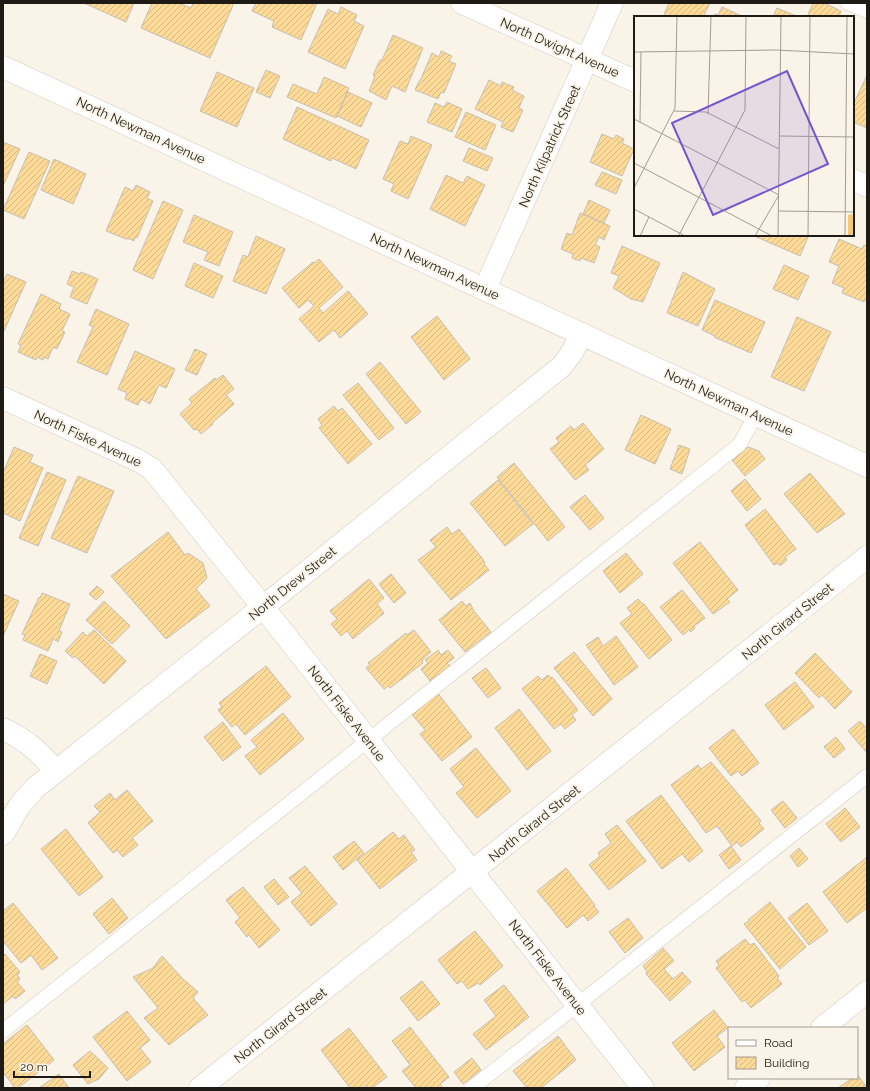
<svg xmlns="http://www.w3.org/2000/svg" width="870" height="1091" font-family="Raleway,sans-serif">
<style>
.building{fill:url(#building-hatch);stroke:#c5beb2}
.lines{fill:none;stroke-linecap:round;stroke-linejoin:round}
.service-casing{stroke:#d1cbbf;stroke-width:15}
.minor-casing{stroke:#d1cbbf;stroke-width:23}
.service{stroke:#fff;stroke-width:14}
.minor{stroke:#fff;stroke-width:22}
.labels{text-anchor:middle;stroke-width:3.5;stroke-linejoin:round;paint-order:stroke}
.street-label{font-size:13px;fill:#1e1b17;stroke:#faf3e7}
.inset-road{fill:none;stroke:#a29d94;stroke-width:1}
.view{fill:#7753cd;fill-opacity:0.15;stroke:#7753cd;stroke-width:2}
.inset-edge{fill:none;stroke:#1e1b17;stroke-width:2}
</style>
<defs>
<pattern id="building-hatch" width="6" height="6" patternUnits="userSpaceOnUse"><rect width="6" height="6" fill="#fdda97"/><path d="M-1 1l2-2M0 6l6-6M5 7l2-2" fill="none" stroke="#d8ba81"/></pattern>
</defs>
<rect width="100%" height="100%" fill="#faf3e7"/>
<!-- building -->
<g class="building">
<path d="M84 3H134L126 22Z"/>
<path d="M152 3H179L191 8 193 3H234L210 58 141 28Z"/>
<path d="M256 3H317L301 40 272 27 274 21 252 11Z"/>
<path d="M669 3H710L703 17H663Z"/>
<path d="M813 3H824L841 11 839 17H807Z"/>
<path d="M341 7 357 15 354 21 364 26 345 69 308 52 328 9 338 14Z"/>
<path d="M722 7 744 17H713L715 14 718 15Z"/>
<path d="M777 8 796 16V17H773Z"/>
<path d="M393 35 423 48 405 92 392 86 386 100 369 91 375 76 373 75 380 60H382Z"/>
<path d="M441 51 452 56 449 61 456 64 444 93 441 92 438 99 415 90 419 81H420L432 53 439 57Z"/>
<path d="M266 70 280 76 270 98 256 92Z"/>
<path d="M217 72 254 88 237 127 200 111Z"/>
<path d="M867 75V128L853 122V105Z"/>
<path d="M324 77 349 88 336 118 287 97 293 84 317 94Z"/>
<path d="M489 80 501 86 502 82 514 87 512 90 524 96 519 108 523 110 513 132 501 127 503 122 475 109Z"/>
<path d="M348 92 372 103 361 127 337 116Z"/>
<path d="M447 102 462 109 452 132 427 122 435 103 444 107Z"/>
<path d="M297 107 369 140 356 169 332 158 331 161 283 139Z"/>
<path d="M466 112 496 125 485 150 455 137Z"/>
<path d="M602 134 614 139 616 135 624 139 622 143 634 149 622 176 590 162Z"/>
<path d="M411 136 432 145 408 199 391 191 394 184 383 179 400 141 408 144Z"/>
<path d="M3 142 20 149 3 186Z"/>
<path d="M469 148 493 158 487 171 463 161Z"/>
<path d="M29 152 50 161 24 219 3 210Z"/>
<path d="M54 159 86 174 73 204 41 190Z"/>
<path d="M602 172 622 180 616 194 595 185Z"/>
<path d="M446 175 463 183 467 176 485 185 465 226 430 209Z"/>
<path d="M136 185 150 192 147 198 153 201 137 238 135 237 134 241 130 239H126L106 231 125 187 133 191Z"/>
<path d="M589 200 610 210 604 223 583 214Z"/>
<path d="M163 201 183 210 153 279 133 270Z"/>
<path d="M580 213 610 226 604 240 599 237 595 245 600 247 594 263 581 258 580 261 572 258 573 254 561 249 567 233 572 235Z"/>
<path d="M194 215 233 232 219 266 204 260 208 252 183 242Z"/>
<path d="M752 235H809L800 256Z"/>
<path d="M256 236 285 249 266 294 233 281 243 255 248 257Z"/>
<path d="M839 239 862 249 864 245 867 246V296L864 302 842 293 844 288 832 283 839 266 829 262Z"/>
<path d="M622 246 660 263 643 302 631 299 613 288 619 276 611 273Z"/>
<path d="M319 259 343 287 319 308 323 313 348 291 368 314 340 338 334 330 319 342 299 319 314 306 308 300 299 308 282 288 313 262 314 263Z"/>
<path d="M194 263 223 276 213 298 185 286Z"/>
<path d="M784 265 809 276 798 300 773 289Z"/>
<path d="M72 271 80 274 81 272 98 279 87 304 70 297 74 287 67 284Z"/>
<path d="M683 272 715 289 698 326 667 313Z"/>
<path d="M7 274 26 282 3 333V283Z"/>
<path d="M41 294 61 304 59 309 70 314 62 331 65 332 57 349 53 347 48 359 44 357 43 360 37 357 36 360 18 352 21 345 18 344Z"/>
<path d="M715 300 765 322 751 353 714 337 715 336 702 330Z"/>
<path d="M96 309 129 324 107 375 77 362 93 327 89 325Z"/>
<path d="M437 316 470 359 444 380 411 337Z"/>
<path d="M797 317 831 332 804 391 771 377Z"/>
<path d="M195 349 207 354 197 375 185 370Z"/>
<path d="M135 351 175 369 166 388 159 385 150 404 141 399 138 405 125 399 127 393 118 389Z"/>
<path d="M380 362 421 412 406 424 366 374Z"/>
<path d="M223 375 234 389 226 395 234 404 212 423 213 424 201 434 197 429 194 430 180 414 192 403 189 399 215 378 216 380Z"/>
<path d="M358 383 394 428 379 440 343 395Z"/>
<path d="M334 406 338 411 342 408 372 444 348 464 319 428 322 425 318 419Z"/>
<path d="M641 415 671 429 655 464 625 450Z"/>
<path d="M583 423 604 449 585 465 589 470 575 480 550 449 559 442 556 438 571 426 574 430Z"/>
<path d="M679 445 690 449 682 474 670 469Z"/>
<path d="M14 447 33 455 30 462 43 468 20 521 3 513V473Z"/>
<path d="M748 447 759 451 765 459 745 476 732 460Z"/>
<path d="M514 463 565 527 548 541 497 477Z"/>
<path d="M47 472 66 480 38 546 19 538Z"/>
<path d="M810 473 845 514 817 533 784 494Z"/>
<path d="M78 476 114 491 87 553 51 538Z"/>
<path d="M745 479 761 499 747 511 731 491Z"/>
<path d="M498 480 533 524 505 546 470 503Z"/>
<path d="M585 495 604 518 590 530 570 507Z"/>
<path d="M765 509 796 549 785 557 787 560 780 566 778 563 774 565 745 525Z"/>
<path d="M447 527 452 534 459 529 485 562 484 564 489 570 451 600 418 560 436 547 430 540Z"/>
<path d="M168 532 185 555 188 553 203 563 207 578 196 589 210 606 166 639 111 576Z"/>
<path d="M700 542 738 590 727 599 730 602 713 614 673 563Z"/>
<path d="M626 553 643 574 620 593 603 571Z"/>
<path d="M391 574 406 593 394 603 379 584Z"/>
<path d="M369 579 384 598 377 604 384 613 353 639 347 631 341 636 331 624 337 619 330 611Z"/>
<path d="M97 586 104 592 96 600 89 594Z"/>
<path d="M682 590 705 618 694 626 695 628 691 632 689 630 683 635 660 607Z"/>
<path d="M42 593 70 604 59 631 62 632 58 642 53 639 48 651 23 640 25 635 22 634 39 597 40 598Z"/>
<path d="M3 594 19 601 3 636Z"/>
<path d="M638 599 643 604H644L672 640 649 659 620 623 632 614 627 608Z"/>
<path d="M104 601 130 626 112 644 86 620Z"/>
<path d="M462 601 466 606 470 603 474 611 491 632 465 652 439 620Z"/>
<path d="M94 630 126 661 104 684 75 656 73 658 65 651 83 632 87 636Z"/>
<path d="M414 630 431 652 424 658 422 661 423 663 390 688 388 686 384 689 366 668 370 665 368 663 406 633 407 635Z"/>
<path d="M616 636 638 667 614 685 586 645 598 637 603 646Z"/>
<path d="M438 650 441 655 448 650 454 658 447 663 450 666 430 681 421 669 428 663 425 660Z"/>
<path d="M574 652 612 699 593 716 554 668Z"/>
<path d="M815 653 852 692 835 709 822 695 819 698 795 673Z"/>
<path d="M40 654 57 661 47 684 30 676Z"/>
<path d="M266 666 291 697 245 735 236 724 232 727 218 710 222 707 219 703Z"/>
<path d="M486 668 501 688 488 698 472 678Z"/>
<path d="M548 675 551 678 552 677 578 710 572 715 576 720 565 729 561 724 554 729 522 689 538 676 542 680Z"/>
<path d="M795 682 814 707 784 730 765 705Z"/>
<path d="M436 691 472 737 442 761 420 734 425 730 410 712Z"/>
<path d="M519 709 551 751 527 770 495 728Z"/>
<path d="M283 713 304 739 260 775 245 756 257 747 251 740Z"/>
<path d="M860 721 867 729V753L848 731Z"/>
<path d="M223 722 241 747 223 761 204 737Z"/>
<path d="M733 729 759 763 742 776 738 771 731 776 709 748Z"/>
<path d="M836 737 845 749 834 758 824 747Z"/>
<path d="M476 748 511 791 477 818 456 793 464 787 450 769Z"/>
<path d="M711 762 761 821 759 823 764 829 741 847 737 842 732 846 717 826 706 833 671 785 698 765 701 769Z"/>
<path d="M127 790 153 821 132 838 138 845 123 857 117 850 113 853 88 823 100 812 94 806 110 793 115 800Z"/>
<path d="M661 795 703 851 689 862 682 854 662 869 626 821Z"/>
<path d="M783 801 797 818 785 828 771 810Z"/>
<path d="M845 808 860 827 841 842 826 824Z"/>
<path d="M617 825 646 861 609 890 589 865 600 856 598 853 611 843 605 834Z"/>
<path d="M66 829 103 877 79 896 41 849Z"/>
<path d="M393 832 399 839 404 835 415 850 411 852 417 860 380 889 357 860Z"/>
<path d="M354 841 364 853 343 870 333 857Z"/>
<path d="M731 846 741 860 729 869 719 855Z"/>
<path d="M799 848 808 859 798 867 790 856Z"/>
<path d="M867 857V908L847 923 823 892Z"/>
<path d="M305 866 337 904 311 926 291 902 302 893 289 878Z"/>
<path d="M566 868 595 905 594 906 599 912 588 921 583 915 567 928 537 891Z"/>
<path d="M274 879 289 897 278 905 264 887Z"/>
<path d="M243 887 280 930 259 948 249 935 247 937 235 922 240 918 226 900Z"/>
<path d="M112 898 128 918 109 934 93 914Z"/>
<path d="M770 902 806 947 780 969 744 924 749 921 748 920Z"/>
<path d="M13 903 58 958 42 970 31 955 21 963 3 941V911Z"/>
<path d="M807 903 828 931 809 945 788 918Z"/>
<path d="M628 918 643 938 625 953 609 932Z"/>
<path d="M475 931 503 966 480 985 478 983 468 989 462 981 457 984 438 960Z"/>
<path d="M745 939 750 945 754 943 779 976 777 978 782 984 751 1008 745 1000 742 1002 716 968 719 965 716 961Z"/>
<path d="M663 948 674 961 664 969 673 979 682 972 691 982 670 1001 646 974 647 972 643 966Z"/>
<path d="M5 954 20 972 17 975 20 979 17 982 25 991 15 999 13 996 3 1004V956Z"/>
<path d="M162 956 182 978 198 992 193 998 208 1015 169 1045 144 1018 158 1008 133 977 153 968Z"/>
<path d="M422 981 440 1004 418 1021 400 998Z"/>
<path d="M504 985 529 1017 486 1050 473 1034 496 1016 484 1000Z"/>
<path d="M714 1010 728 1028 717 1036 725 1047 694 1071 672 1043Z"/>
<path d="M127 1011 150 1040 140 1048 151 1062 127 1081 93 1037Z"/>
<path d="M27 1025 54 1060 18 1088H15L3 1072V1044Z"/>
<path d="M410 1027 449 1077 440 1084 443 1088H416L402 1071 410 1065 392 1041Z"/>
<path d="M349 1028 387 1077 372 1088H368L367 1085 363 1088H350L321 1050Z"/>
<path d="M558 1036 576 1060 541 1088H527L513 1071Z"/>
<path d="M90 1051 108 1068 99 1079 88 1084 73 1065Z"/>
<path d="M472 1058 481 1070 463 1084 454 1072Z"/>
<path d="M59 1074 69 1088H39Z"/>
<path d="M857 1074 867 1088H838L852 1078H857Z"/>
</g>
<g class="lines">
<defs>
<g id="service">
<path d="M848 3 867 11"/>
<path d="M3 1031 739 445 756 415"/>
<path d="M472 1088 867 776"/>
</g>
<g id="minor">
<path d="M462 3 635 81"/>
<path d="M3 67 867 466"/>
<path d="M853 180 867 186"/>
<path d="M485 289 612 3"/>
<path d="M3 398 139 461 152 469 263 607 643 1088"/>
<path d="M3 729C26 739 39 752 56 771"/>
<path d="M3 834 20 805 35 788 263 607 562 366 571 354 582 334"/>
<path d="M822 1028 867 992"/>
<path d="M200 1088 867 557"/>
<path d="M746 1088 759 1078"/>
</g>
</defs>
<!-- service casing -->
<use href="#service" class="service-casing"/>
<!-- minor casing -->
<use href="#minor" class="minor-casing"/>
<!-- service -->
<use href="#service" class="service"/>
<!-- minor -->
<use href="#minor" class="minor"/>
</g>
<g class="labels">
<!-- street labels -->
<g class="street-label">
<text transform="translate(560 47) rotate(24)" y="5">North Dwight Avenue</text>
<text transform="translate(141 130) rotate(25)" y="5">North Newman Avenue</text>
<text transform="translate(549 146) rotate(-66)" y="5">North Kilpatrick Street</text>
<text transform="translate(435 266) rotate(25)" y="5">North Newman Avenue</text>
<text transform="translate(729 402) rotate(25)" y="5">North Newman Avenue</text>
<text transform="translate(88 438) rotate(25)" y="5">North Fiske Avenue</text>
<text transform="translate(292 583) rotate(-39)" y="5">North Drew Street</text>
<text transform="translate(787 621) rotate(-39)" y="5">North Girard Street</text>
<text transform="translate(347 713) rotate(52)" y="5">North Fiske Avenue</text>
<text transform="translate(534 823) rotate(-39)" y="5">North Girard Street</text>
<text transform="translate(548 967) rotate(52)" y="5">North Fiske Avenue</text>
<text transform="translate(280 1025) rotate(-38)" y="5">North Girard Street</text>
</g>
</g>
<!-- overview -->
<g transform="translate(634 16)">
<rect width="220" height="220" fill="#faf3e7"/>
<path d="M220 198V220H214V199Z" fill="#f3c873"/>
<path class="inset-road" d="M0 36 142 34 220 38M40 95 72 96 145 133M74 98 77 0M0 103 145 179 121 220M6 106 7 36M146 120 220 121M0 147 138 220M0 172 41 92 43 0M0 193 51 220M145 195 220 196M45 219 111 94 112 0M6 220 15 201M144 220 147 0M174 220 176 0M211 220 213 0"/>
<path class="view" d="M153 55 194 148 79 199 38 107Z"/>
<rect width="220" height="220" class="inset-edge"/>
</g>
<!-- border -->
<rect width="870" height="1091" fill="none" stroke="#1e1b17" stroke-width="8"/>
<!-- legend -->
<rect x="728" y="1027" width="130" height="52" fill="#faf3e7" stroke="#a29d94"/>
<rect x="736" y="1040" width="20" height="6" fill="#ffffff" stroke="#a29d94"/>
<text x="764" y="1047" font-size="12" fill="#1e1b17">Road</text>
<rect x="736" y="1057" width="20" height="12" fill="url(#building-hatch)" stroke="#a29d94"/>
<text x="764" y="1067" font-size="12" fill="#1e1b17">Building</text>
<!-- scale -->
<path d="M14 1071v6h76v-6" fill="none" stroke="#1e1b17" stroke-width="2"/>
<text x="20" y="1071" font-size="12" fill="#1e1b17" stroke="#faf3e7" stroke-width="3" paint-order="stroke">20 m</text>
</svg>
